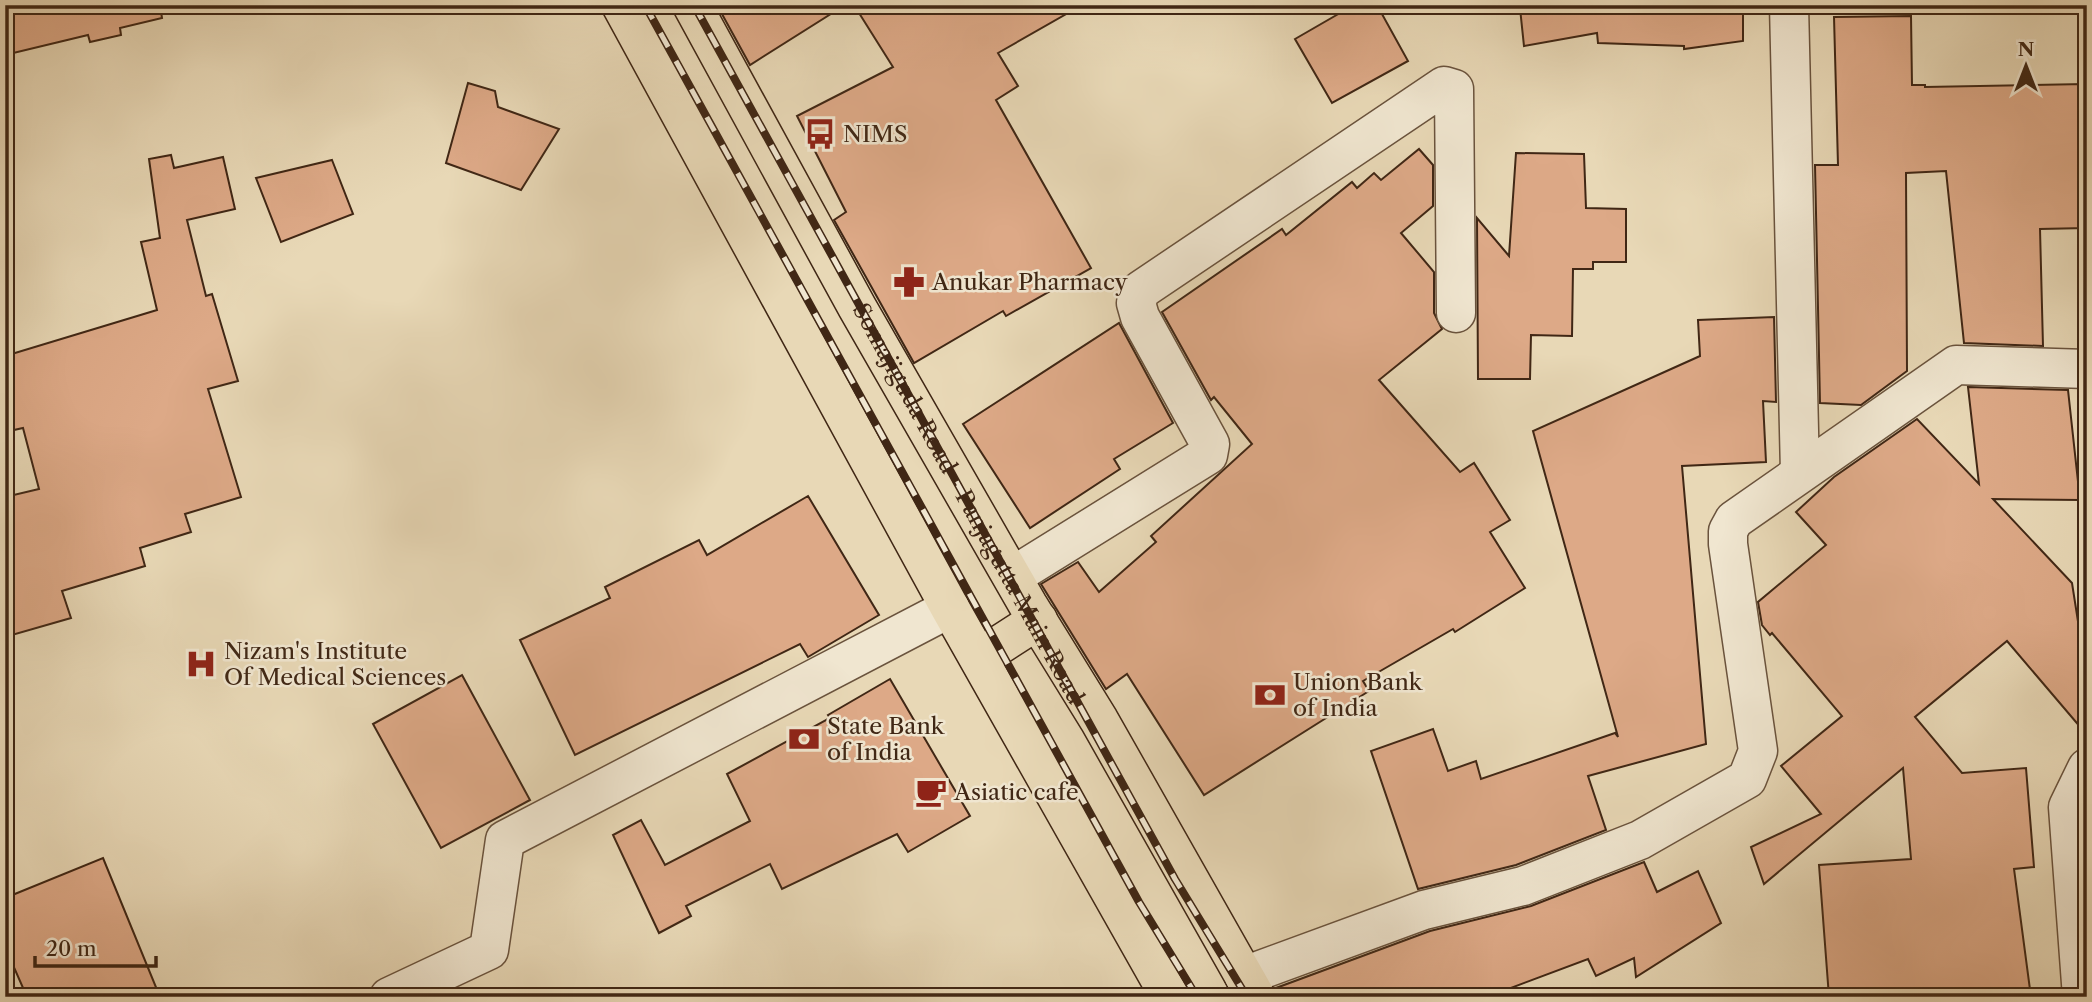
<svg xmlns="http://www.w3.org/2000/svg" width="2092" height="1002" font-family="'Libre Caslon Text',serif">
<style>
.building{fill:#dda987;stroke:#402715;stroke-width:2}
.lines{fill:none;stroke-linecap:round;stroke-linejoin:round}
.street-casing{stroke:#6a533d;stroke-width:41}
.highway-casing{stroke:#402715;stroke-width:41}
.street{stroke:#f0e6d0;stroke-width:38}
.highway{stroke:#e8d8b6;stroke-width:38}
.rail-casing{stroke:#402715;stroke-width:8}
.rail{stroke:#f0e6d0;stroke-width:5;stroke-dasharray:16;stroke-linecap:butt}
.labels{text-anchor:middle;stroke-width:5;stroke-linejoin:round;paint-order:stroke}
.poi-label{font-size:23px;fill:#402715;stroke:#f0e6d0;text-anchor:start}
.street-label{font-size:23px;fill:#402715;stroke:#f0e6d0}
</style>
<rect width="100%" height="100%" fill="#e8d8b6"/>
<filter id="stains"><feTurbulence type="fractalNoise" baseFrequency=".00286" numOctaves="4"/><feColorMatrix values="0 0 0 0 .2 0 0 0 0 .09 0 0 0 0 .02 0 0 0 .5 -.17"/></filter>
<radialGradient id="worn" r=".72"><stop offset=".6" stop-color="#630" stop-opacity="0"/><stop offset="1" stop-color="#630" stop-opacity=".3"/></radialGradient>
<!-- building -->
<g class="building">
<path d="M5 5H160L162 18 120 28 121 35 90 42 88 35 5 55Z"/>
<path d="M717 5H845L750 65Z"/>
<path d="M854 5H1082L998 53 1018 86 996 100 1091 268 1006 316 1003 311 914 363 834 220 846 212 797 116 893 67Z"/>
<path d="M1354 5H1377L1408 61 1332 103 1295 39Z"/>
<path d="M1544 5H1743V41L1684 49V46L1598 43 1597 33 1524 46 1520 8Z"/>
<path d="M1911 16 1912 85H1925V87L2085 84 2086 228 2040 229 2043 346 1964 343 1946 171 1906 173 1907 371 1861 405 1820 403 1815 165H1838L1834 17Z"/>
<path d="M468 83 495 91 498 107 559 129 521 190 446 163Z"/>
<path d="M1419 149 1433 165V206L1401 233 1434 272V313L1442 329 1379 380 1460 472 1474 463 1510 520 1490 532 1525 588 1455 632 1453 629 1363 681 1369 691 1204 795 1127 674 1106 689 1041 584 1078 562 1099 592 1156 542 1151 536 1252 444 1214 397 1211 400 1162 312 1282 229 1286 235 1352 182 1357 188 1374 173 1381 180Z"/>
<path d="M1516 153 1584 154 1586 208 1626 209V262H1593V269H1573L1572 336 1531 335 1530 379H1478L1477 218 1509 256Z"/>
<path d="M171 155 174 168 223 157 235 209 187 220 206 296 212 294 238 381 208 389 241 497 185 514 191 532 140 548 145 566 62 591 71 618 5 637V497L39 489 23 428 5 432V356L157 310 141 242 160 238 149 159Z"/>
<path d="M332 160 353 214 281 242 256 178Z"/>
<path d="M1774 317 1776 402 1763 401 1766 462 1682 466 1706 744 1588 776 1606 830 1516 865 1418 889 1371 751 1433 729 1448 771 1476 761 1481 779 1615 733 1618 737 1533 431 1700 356 1698 320Z"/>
<path d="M1119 323 1173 423 1114 459 1120 469 1030 528 963 424Z"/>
<path d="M1968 387 2068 390 2080 500 1993 499 2072 583 2087 679V735L2007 641 1915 717 1962 773 2026 768 2034 867 2014 869 2031 997H1829L1819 865 1911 859 1903 768 1764 884 1751 847 1821 814 1781 766 1842 716 1772 633 1770 635 1762 625 1758 602 1826 545 1796 512 1834 477 1917 419 1979 484Z"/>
<path d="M808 496 879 615 808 657 800 644 575 755 520 640 610 598 605 587 699 540 707 555Z"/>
<path d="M462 675 530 800 441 848 373 724Z"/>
<path d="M890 679 970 816 908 852 897 834 782 889 770 864 686 906 691 916 659 933 613 835 641 820 665 865 750 821 727 774 830 718 828 715Z"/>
<path d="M103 858 160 997H27L5 947V898Z"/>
<path d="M1644 862 1657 892 1698 871 1721 923 1636 977 1634 958 1596 976 1588 959 1508 989 1512 997H1278L1276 988 1430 931 1531 906Z"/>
</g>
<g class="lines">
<defs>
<g id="street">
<path d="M1789 5 1800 473"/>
<path d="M1013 576 1208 455 1210 444 1140 317 1136 303 1141 290 1444 86 1454 89 1456 313"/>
<path d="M1244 976 1424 910 1523 886 1640 840 1747 779 1758 751 1728 544V531L1734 520 1956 365 2087 369"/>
<path d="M389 997 489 950 505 840 950 608"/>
<path d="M2082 997 2068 807 2087 768"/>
</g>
<g id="highway">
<path d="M621 5 950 608 1170 997"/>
<path d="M692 5 857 307 1028 605 1099 720 1256 997"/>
<path d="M979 658 1038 620"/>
</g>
</defs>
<!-- street casing -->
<use href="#street" class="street-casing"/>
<!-- highway casing -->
<use href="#highway" class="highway-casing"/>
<!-- street -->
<use href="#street" class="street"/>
<!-- highway -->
<use href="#highway" class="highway"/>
<defs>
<g id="rail">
<path d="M645 5 1139 902 1197 997"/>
<path id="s1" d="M694 5 1175 879 1247 997"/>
</g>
</defs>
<!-- rail casing -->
<use href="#rail" class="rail-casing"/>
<!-- rail -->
<use href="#rail" class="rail"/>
</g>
<!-- icons -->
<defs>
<symbol id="bus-bare" viewBox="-9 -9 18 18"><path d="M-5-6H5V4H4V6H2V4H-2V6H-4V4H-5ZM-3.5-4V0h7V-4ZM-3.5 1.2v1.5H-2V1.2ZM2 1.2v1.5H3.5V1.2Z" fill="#8f2418" stroke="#f0e6d0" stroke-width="2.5" paint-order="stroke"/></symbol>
<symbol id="pharmacy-bare" viewBox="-9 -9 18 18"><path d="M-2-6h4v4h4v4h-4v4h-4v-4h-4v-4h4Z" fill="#8f2418" stroke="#f0e6d0" stroke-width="2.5" paint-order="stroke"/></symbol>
<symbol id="hospital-bare" viewBox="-9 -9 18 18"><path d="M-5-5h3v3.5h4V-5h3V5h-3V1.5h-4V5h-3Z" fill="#8f2418" stroke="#f0e6d0" stroke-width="2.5" paint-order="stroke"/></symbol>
<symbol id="bank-bare" viewBox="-9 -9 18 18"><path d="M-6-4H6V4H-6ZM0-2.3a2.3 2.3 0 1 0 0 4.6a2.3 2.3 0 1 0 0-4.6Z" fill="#8f2418" stroke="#f0e6d0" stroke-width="2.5" paint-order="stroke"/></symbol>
<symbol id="cafe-bare" viewBox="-9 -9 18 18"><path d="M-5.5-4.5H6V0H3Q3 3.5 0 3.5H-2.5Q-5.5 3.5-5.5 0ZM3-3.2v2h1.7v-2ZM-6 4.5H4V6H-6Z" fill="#8f2418" stroke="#f0e6d0" stroke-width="2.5" paint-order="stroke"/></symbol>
</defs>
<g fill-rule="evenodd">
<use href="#bus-bare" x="798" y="112" width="44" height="44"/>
<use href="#pharmacy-bare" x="887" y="260" width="44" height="44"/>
<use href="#hospital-bare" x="179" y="642" width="44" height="44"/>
<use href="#bank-bare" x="1248" y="673" width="44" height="44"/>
<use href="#bank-bare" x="782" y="717" width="44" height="44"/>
<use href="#cafe-bare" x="909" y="770" width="44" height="44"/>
</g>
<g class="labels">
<!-- poi labels -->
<g class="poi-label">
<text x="843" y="142">NIMS</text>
<text x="932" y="290">Anukar Pharmacy</text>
<text x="224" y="659">Nizam's Institute<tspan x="224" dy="26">Of Medical Sciences</tspan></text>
<text x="1293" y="690">Union Bank<tspan x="1293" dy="26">of India</tspan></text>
<text x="827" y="734">State Bank<tspan x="827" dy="26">of India</tspan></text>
<text x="954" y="800">Asiatic cafe</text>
</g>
<!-- street labels -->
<g class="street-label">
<text dy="8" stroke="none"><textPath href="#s1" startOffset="569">Somajiguda Road - Panjagutta Main Road</textPath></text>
</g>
</g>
<!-- margin -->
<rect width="2092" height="1002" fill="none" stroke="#e8d8b6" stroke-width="28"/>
<rect x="7" y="7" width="2078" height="988" fill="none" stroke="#402715" stroke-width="3.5"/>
<rect x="14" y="14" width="2064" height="974" fill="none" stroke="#402715" stroke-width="2"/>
<!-- north arrow -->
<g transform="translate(2026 66)" stroke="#f0e6d0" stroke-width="5" paint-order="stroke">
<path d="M0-5L12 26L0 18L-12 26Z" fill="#402715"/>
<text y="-10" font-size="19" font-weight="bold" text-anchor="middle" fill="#402715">N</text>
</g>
<!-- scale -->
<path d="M35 956v10h121v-10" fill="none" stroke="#402715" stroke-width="3.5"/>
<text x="46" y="956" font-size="21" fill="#402715" stroke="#f0e6d0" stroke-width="5" paint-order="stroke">20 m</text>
<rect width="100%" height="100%" filter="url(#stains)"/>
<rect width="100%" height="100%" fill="url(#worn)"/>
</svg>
